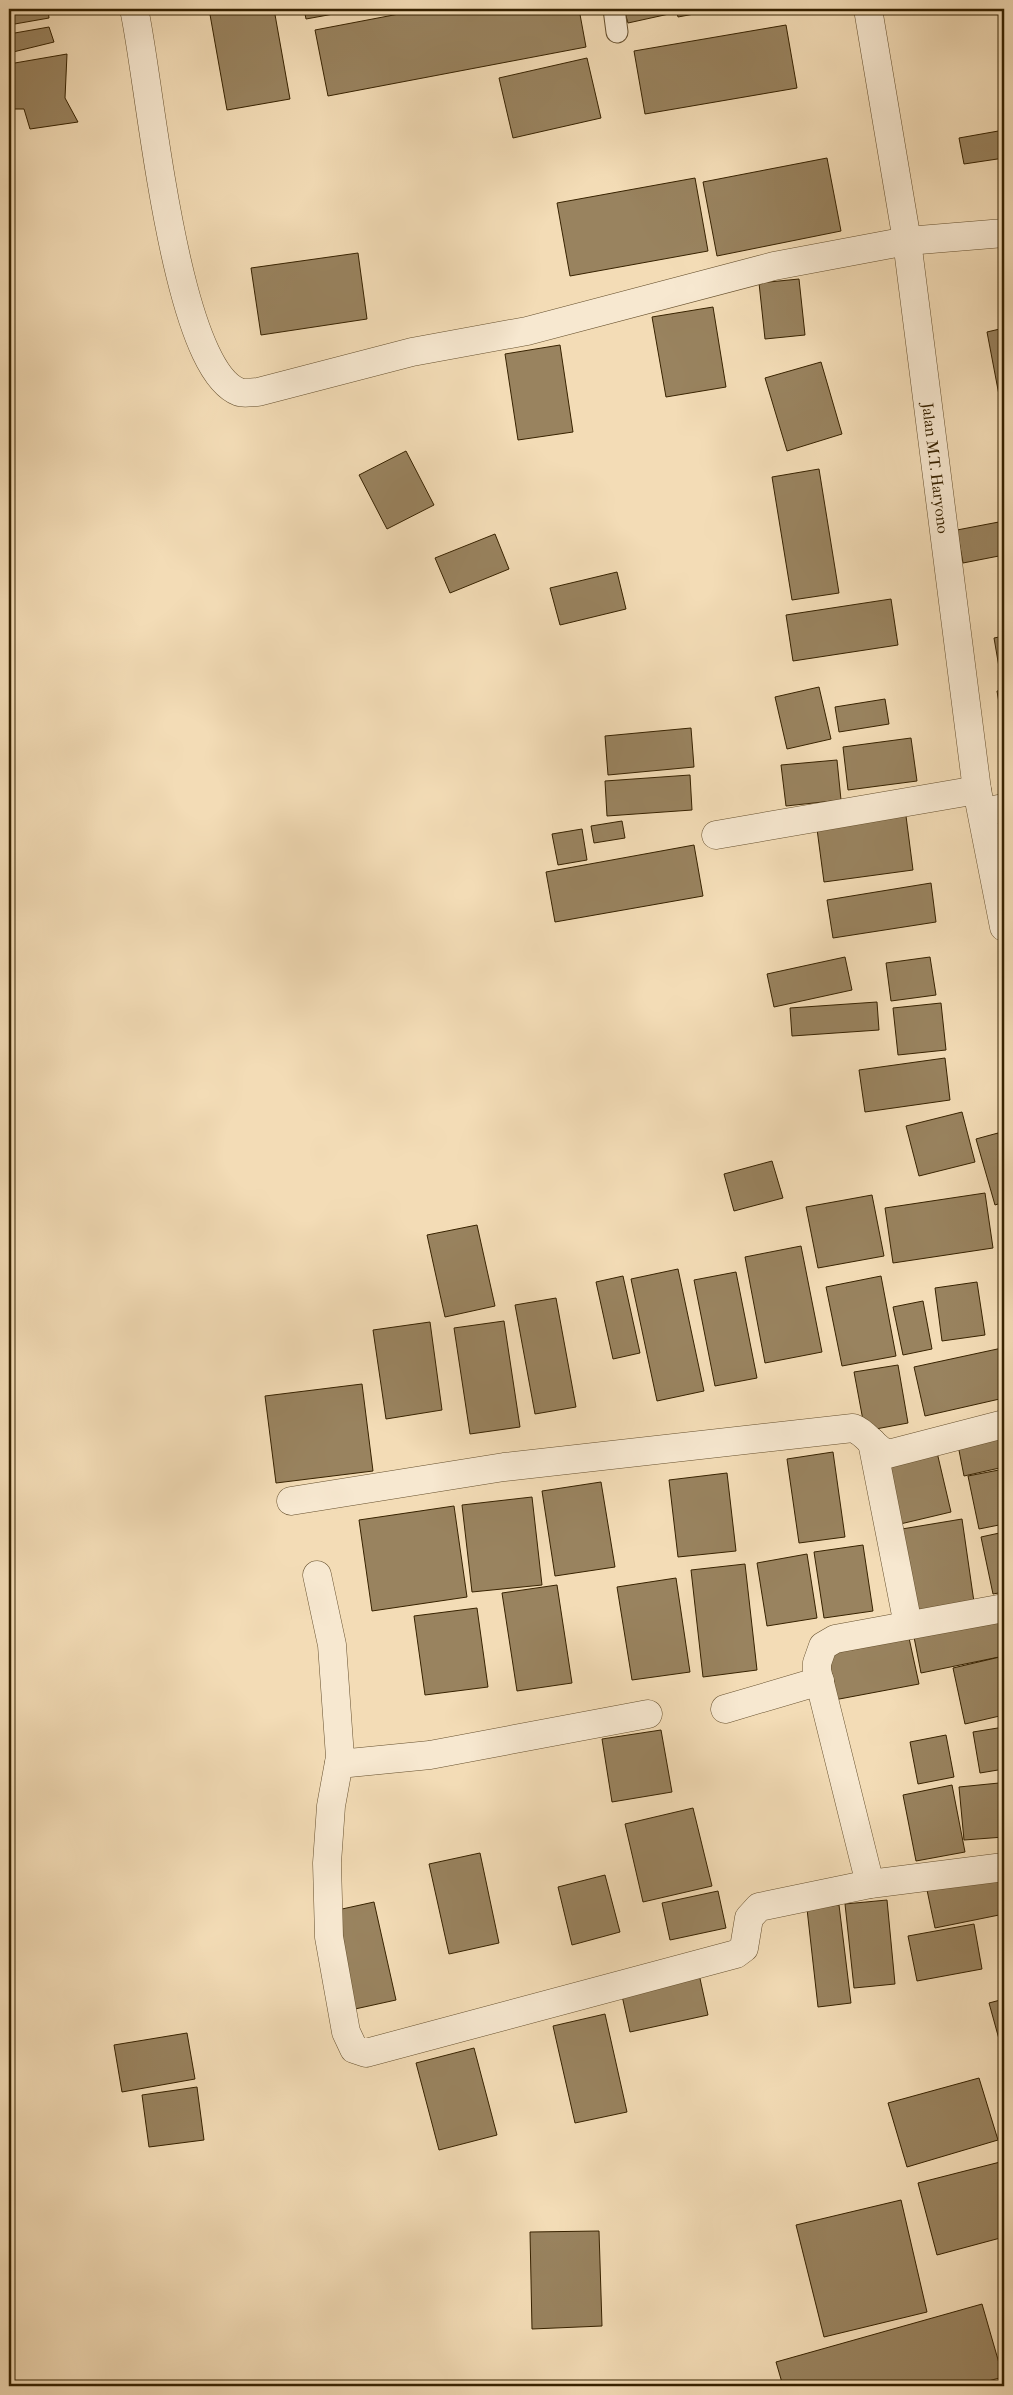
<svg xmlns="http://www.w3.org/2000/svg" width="1013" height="2395" font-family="'IM FELL French Canon',serif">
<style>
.building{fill:#99835f;stroke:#372200}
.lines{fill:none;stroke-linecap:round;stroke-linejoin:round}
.service-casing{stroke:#66502e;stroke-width:23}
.minor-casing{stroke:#66502e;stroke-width:29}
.tertiary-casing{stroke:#66502e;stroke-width:29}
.service{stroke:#f7e8d0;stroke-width:21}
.minor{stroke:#f7e8d0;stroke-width:28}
.tertiary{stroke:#f7e8d0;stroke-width:28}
.labels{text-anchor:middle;stroke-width:4;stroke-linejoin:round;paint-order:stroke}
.street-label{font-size:16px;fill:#372200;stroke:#f7e8d0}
</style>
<rect width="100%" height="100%" fill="#f3dcb6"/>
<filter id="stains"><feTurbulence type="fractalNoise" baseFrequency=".004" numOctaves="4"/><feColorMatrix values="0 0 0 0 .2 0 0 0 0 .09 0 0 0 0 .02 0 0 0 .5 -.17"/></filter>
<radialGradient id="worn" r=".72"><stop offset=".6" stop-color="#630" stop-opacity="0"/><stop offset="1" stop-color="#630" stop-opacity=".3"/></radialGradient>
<!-- building -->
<g class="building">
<path d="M9 9H48L49 18 9 25Z"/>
<path d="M209 9H274L290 99 227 110Z"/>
<path d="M304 9H361L306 19Z"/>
<path d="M425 9H579L586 47 328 96 315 30Z"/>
<path d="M624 9H668L669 14 628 23Z"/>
<path d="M676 9H721L678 17Z"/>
<path d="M786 25 797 88 645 114 634 51Z"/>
<path d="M49 27 54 42 9 53V34Z"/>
<path d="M67 54 65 98 78 122 30 129 24 109H9V64Z"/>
<path d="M587 58 601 118 513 138 499 78Z"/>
<path d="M1004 130V158L964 164 959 138Z"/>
<path d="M827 158 841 231 717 256 703 182Z"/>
<path d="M695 178 708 251 570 276 557 203Z"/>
<path d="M358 253 367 319 261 335 251 268Z"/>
<path d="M799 279 805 335 765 339 759 283Z"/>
<path d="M713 307 726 387 666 397 652 317Z"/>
<path d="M1004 328V416H1003L987 332Z"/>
<path d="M560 345 573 432 518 440 505 354Z"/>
<path d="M821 362 842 434 787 451 765 378Z"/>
<path d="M406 451 434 505 387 529 359 475Z"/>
<path d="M819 469 839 593 792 600 772 477Z"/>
<path d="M1004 521V555L963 563 957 530Z"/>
<path d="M495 534 509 569 450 593 435 558Z"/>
<path d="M617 572 626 609 560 625 550 588Z"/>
<path d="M891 599 898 645 793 661 786 615Z"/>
<path d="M1004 636V672L1000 673 994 638Z"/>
<path d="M819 687 831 739 787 749 775 697Z"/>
<path d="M1004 690V734L997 691Z"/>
<path d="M885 699 889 724 839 732 835 707Z"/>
<path d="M691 728 694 767 608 775 605 736Z"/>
<path d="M911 738 917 781 848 790 843 747Z"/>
<path d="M837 760 841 800 786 806 781 765Z"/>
<path d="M690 775 692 810 607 816 605 781Z"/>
<path d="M906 816 913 870 824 882 817 829Z"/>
<path d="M622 821 625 838 594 843 591 826Z"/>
<path d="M582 829 587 860 558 865 552 834Z"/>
<path d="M694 845 703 896 555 922 546 872Z"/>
<path d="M931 883 936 922 833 938 827 900Z"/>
<path d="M845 957 852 990 774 1007 767 974Z"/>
<path d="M930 957 936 995 891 1001 886 963Z"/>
<path d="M877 1002 879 1030 792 1036 790 1008Z"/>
<path d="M941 1003 946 1050 898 1055 893 1008Z"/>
<path d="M945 1058 950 1100 865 1112 859 1070Z"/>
<path d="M962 1112 975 1162 919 1176 906 1126Z"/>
<path d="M998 1133 1004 1154V1202L995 1205 976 1139Z"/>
<path d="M772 1161 783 1198 734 1211 724 1174Z"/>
<path d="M985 1193 993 1248 893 1263 885 1208Z"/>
<path d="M872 1195 884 1256 818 1268 806 1207Z"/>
<path d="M477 1225 495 1306 445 1317 427 1235Z"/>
<path d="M801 1246 822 1352 765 1363 745 1257Z"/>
<path d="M678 1269 704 1391 657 1401 631 1279Z"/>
<path d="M736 1272 757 1378 715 1386 694 1280Z"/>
<path d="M623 1276 640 1353 613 1359 596 1282Z"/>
<path d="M881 1276 896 1356 842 1366 826 1287Z"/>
<path d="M977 1282 985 1335 942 1341 935 1288Z"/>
<path d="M556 1298 576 1407 535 1414 515 1305Z"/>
<path d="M923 1301 932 1349 903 1355 893 1307Z"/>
<path d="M504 1321 520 1427 470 1434 454 1328Z"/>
<path d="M430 1322 442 1410 386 1419 373 1330Z"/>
<path d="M1002 1348 1004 1359V1398L925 1416 914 1367Z"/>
<path d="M898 1365 908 1423 865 1431 854 1372Z"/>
<path d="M362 1384 373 1471 276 1483 265 1396Z"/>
<path d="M1004 1431V1467L964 1476 957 1440Z"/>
<path d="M936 1448 951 1512 896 1525 881 1460Z"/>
<path d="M833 1452 845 1537 799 1543 787 1459Z"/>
<path d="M1004 1469V1524L979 1529 968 1476Z"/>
<path d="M727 1473 736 1551 678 1557 669 1480Z"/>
<path d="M601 1482 615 1567 555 1576 542 1491Z"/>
<path d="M532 1497 542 1585 472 1592 462 1505Z"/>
<path d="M454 1506 467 1597 372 1611 359 1520Z"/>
<path d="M962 1519 974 1602 909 1612 896 1530Z"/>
<path d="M1004 1532V1592L993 1594 981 1537Z"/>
<path d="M863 1545 873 1611 824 1618 814 1552Z"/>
<path d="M807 1554 817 1618 767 1626 757 1563Z"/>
<path d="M745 1564 757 1670 703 1677 691 1570Z"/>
<path d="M676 1578 690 1672 632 1680 617 1587Z"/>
<path d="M557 1585 572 1683 517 1691 502 1593Z"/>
<path d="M477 1608 488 1687 425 1695 414 1616Z"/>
<path d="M1004 1613V1656L921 1673 913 1632Z"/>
<path d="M909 1638 919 1684 834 1700 826 1654Z"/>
<path d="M1004 1656V1715L965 1724 953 1668Z"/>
<path d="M1004 1727V1769L980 1773 973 1732Z"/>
<path d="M661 1730 672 1792 612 1802 602 1739Z"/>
<path d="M946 1735 954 1777 918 1784 910 1742Z"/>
<path d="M999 1783 1004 1837 964 1840 959 1787Z"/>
<path d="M952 1785 965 1852 916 1861 903 1795Z"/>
<path d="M693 1808 712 1886 643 1902 625 1824Z"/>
<path d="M480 1853 499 1943 449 1954 429 1864Z"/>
<path d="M1004 1874V1914L935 1928 927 1890Z"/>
<path d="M605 1875 620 1932 572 1945 558 1887Z"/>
<path d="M718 1891 726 1928 670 1940 662 1903Z"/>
<path d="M887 1900 895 1984 854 1988 845 1904Z"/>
<path d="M374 1902 396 2000 355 2009 333 1911Z"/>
<path d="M839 1905 851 2003 818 2007 807 1909Z"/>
<path d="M974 1924 982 1969 917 1981 908 1936Z"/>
<path d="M699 1974 708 2015 630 2032 621 1991Z"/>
<path d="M1004 1999V2057L989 2003Z"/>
<path d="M605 2014 627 2112 575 2123 553 2026Z"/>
<path d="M187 2033 195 2079 122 2092 114 2045Z"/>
<path d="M474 2048 497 2135 439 2150 416 2063Z"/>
<path d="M979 2078 998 2140 907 2167 888 2103Z"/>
<path d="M197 2087 204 2140 149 2147 142 2095Z"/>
<path d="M1004 2161V2237L937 2255 918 2183Z"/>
<path d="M901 2200 927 2312 824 2337 796 2225Z"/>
<path d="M599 2231 602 2326 532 2329 530 2232Z"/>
<path d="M982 2304 1003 2377 970 2386H783L776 2362Z"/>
</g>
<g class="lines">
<defs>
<path id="service" d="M614 9 617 32"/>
<g id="minor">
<path d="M134 9C150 78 173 367 239 392 244 394 252 392 258 392L412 352 527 331 774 266 907 241 1004 233"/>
<path d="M982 812 1004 808"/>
<path d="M716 835 977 790"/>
<path d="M872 1442 908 1625"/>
<path d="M291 1501 504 1467 853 1428C867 1433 874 1449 888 1454L1004 1424"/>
<path d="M317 1575 332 1645 340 1757 331 1806 327 1863 329 1937 346 2032 354 2049 366 2053 736 1954 744 1948 749 1918 759 1907 870 1884 1004 1867"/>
<path d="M725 1709 820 1681"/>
<path d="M339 1764 430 1755 648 1714"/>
<path d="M870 1884 817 1671V1663L823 1646 835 1639 1004 1608"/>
</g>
<path id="tertiary" d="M868 9 907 241 977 790 1004 927"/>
</defs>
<!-- service casing -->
<use href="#service" class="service-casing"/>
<!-- minor casing -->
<use href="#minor" class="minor-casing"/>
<!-- tertiary casing -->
<use href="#tertiary" class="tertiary-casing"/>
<!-- service -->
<use href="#service" class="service"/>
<!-- minor -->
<use href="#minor" class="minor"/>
<!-- tertiary -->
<use href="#tertiary" class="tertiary"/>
</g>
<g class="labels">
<!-- street labels -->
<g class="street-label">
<text transform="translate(936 468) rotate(83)" y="6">Jalan M.T. Haryono</text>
</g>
</g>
<!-- margin -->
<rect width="1013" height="2395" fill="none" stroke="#f3dcb6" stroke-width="30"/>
<rect x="10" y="10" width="993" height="2375" fill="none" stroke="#372200" stroke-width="2.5"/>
<rect x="15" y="15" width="983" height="2365" fill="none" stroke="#372200"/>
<rect width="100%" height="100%" filter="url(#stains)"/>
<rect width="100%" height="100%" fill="url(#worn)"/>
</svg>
